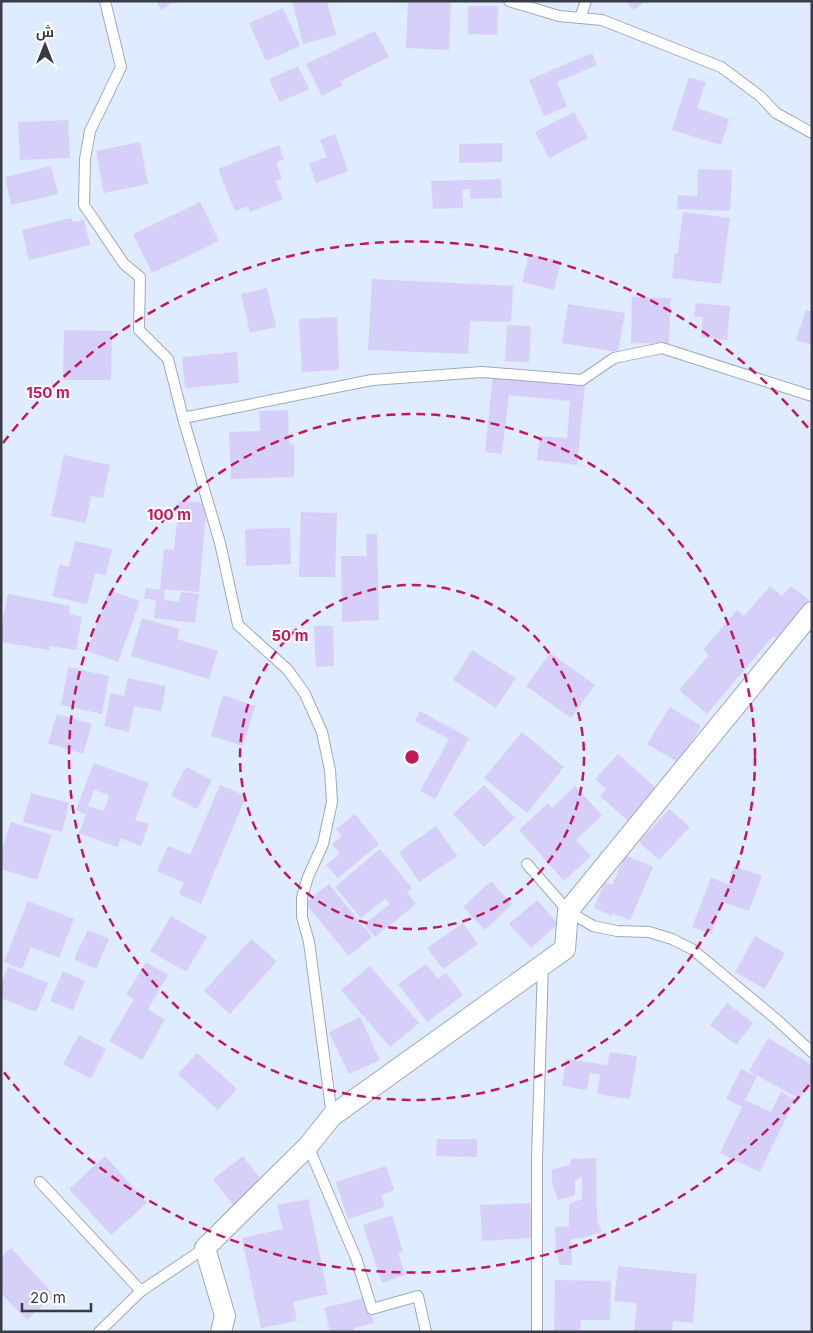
<svg xmlns="http://www.w3.org/2000/svg" width="813" height="1333" font-family="Inter,Cairo,sans-serif">
<style>
.building{fill:#d6cff9}
.lines{fill:none;stroke-linecap:round;stroke-linejoin:round}
.lane-casing{stroke:#9ea9bb;stroke-width:12}
.street-casing{stroke:#9ea9bb;stroke-width:22}
.lane{stroke:#fff;stroke-width:10}
.street{stroke:#fff;stroke-width:20}
.ring{fill:none;stroke:#c2185b;stroke-width:2.5;stroke-dasharray:9 6}
.centre{fill:#c2185b;stroke:#fff;stroke-width:2.5}
.ring-label{font-size:15px;text-anchor:middle;font-weight:bold;fill:#c2185b;stroke:#fff;stroke-width:4;stroke-linejoin:round;paint-order:stroke}
</style>
<rect width="100%" height="100%" fill="#dfebfe"/>
<!-- building -->
<g class="building">
<path d="M156 1H175L161 10Z"/>
<path d="M292 1H327L336 35 303 44Z"/>
<path d="M408 1H451L449 50 406 48Z"/>
<path d="M627 1H646L633 10Z"/>
<path d="M468 6H498L497 35 468 34Z"/>
<path d="M283 8 300 46 266 61 249 23Z"/>
<path d="M375 31 389 57 341 81 343 85 322 96 306 64Z"/>
<path d="M592 53 597 65 557 82 567 106 544 116 529 80Z"/>
<path d="M298 66 309 89 280 102 269 79Z"/>
<path d="M689 77 706 82 697 108 729 119 721 145 672 130Z"/>
<path d="M574 112 588 138 549 158 535 132Z"/>
<path d="M68 120 70 158 20 160 18 122Z"/>
<path d="M335 134 348 171 316 183 309 164 327 157 320 140Z"/>
<path d="M140 142 148 184 104 193 96 151Z"/>
<path d="M502 143V162L459 163V144Z"/>
<path d="M279 145 284 159 276 163 282 179 275 181 283 199 250 212 248 206 235 211 218 169Z"/>
<path d="M51 166 58 194 11 205 5 177Z"/>
<path d="M698 169 732 170 730 211 677 209 678 195 697 196Z"/>
<path d="M501 179 502 198 470 199V189H462L463 208 433 209 431 181Z"/>
<path d="M200 202 219 241 152 273 133 234Z"/>
<path d="M683 212 730 218 721 284 672 278 675 253H678Z"/>
<path d="M71 218 73 222 84 220 90 245 29 260 22 230Z"/>
<path d="M529 254 561 261 554 290 522 282Z"/>
<path d="M372 279 513 286 511 322 470 321 468 354 368 350Z"/>
<path d="M267 288 276 327 250 333 241 294Z"/>
<path d="M632 297 671 298 669 344 631 343Z"/>
<path d="M696 303 730 306 727 340 701 337 703 317 694 316Z"/>
<path d="M568 304 625 313 618 352 562 343Z"/>
<path d="M806 310 812 312V345L796 340Z"/>
<path d="M337 317 339 370 302 372 299 319Z"/>
<path d="M507 325 531 326 529 362 505 361Z"/>
<path d="M64 330 112 331 111 380H63Z"/>
<path d="M237 352 239 383 185 388 182 357Z"/>
<path d="M493 376 585 385 577 465 537 460 540 436 567 438 570 401 509 395 502 454 485 452Z"/>
<path d="M288 410 289 445 294 444V477L231 479 229 432 260 431 259 411Z"/>
<path d="M64 455 110 465 103 498 91 496 86 523 51 516Z"/>
<path d="M179 501 207 503 199 592 160 589 164 549 174 550Z"/>
<path d="M301 512 337 513 335 577H299Z"/>
<path d="M290 528 291 564 246 566 245 529Z"/>
<path d="M366 534H377L379 620 342 622 341 556H367Z"/>
<path d="M75 541 112 549 106 575 95 573 87 604 52 596 60 564 69 567Z"/>
<path d="M770 586 782 596 791 586 809 600 776 638 773 636 707 714 679 690 709 655 703 650 737 610 744 616Z"/>
<path d="M146 588 165 590 164 600 179 602 181 592 199 594 195 623 154 618 156 600 144 599Z"/>
<path d="M109 590 140 601 118 662 87 651Z"/>
<path d="M8 594 70 606 69 614 82 617 76 650 50 646 49 650 1 642V629Z"/>
<path d="M142 618 180 629 177 639 218 651 209 679 131 656Z"/>
<path d="M314 626H333L334 666 316 667Z"/>
<path d="M472 650 516 678 496 708 453 680Z"/>
<path d="M550 653 595 685 571 718 526 686Z"/>
<path d="M68 667 109 676 102 714 61 705Z"/>
<path d="M128 678 166 686 161 711 134 706 129 732 104 726 111 693 124 696Z"/>
<path d="M223 695 255 706 243 746 211 736Z"/>
<path d="M670 707 701 726 679 763 647 744Z"/>
<path d="M420 711 469 738 435 799 420 791 449 739 415 721Z"/>
<path d="M57 714 92 724 83 754 48 743Z"/>
<path d="M522 732 564 767 527 813 484 778Z"/>
<path d="M618 754 657 789 628 821 600 796 606 789 595 779Z"/>
<path d="M94 763 149 783 135 820 149 824 141 846 121 838 117 847 79 833 89 806 104 811 109 795 94 790 85 814 76 810Z"/>
<path d="M186 767 212 780 197 809 171 796Z"/>
<path d="M220 785 246 796 201 904 179 894 184 883 157 871 168 846 190 855Z"/>
<path d="M484 785 515 818 484 847 453 814Z"/>
<path d="M575 786 602 815 576 840 591 856 564 881 519 830 548 803 552 808Z"/>
<path d="M31 793 69 803 62 832 23 822Z"/>
<path d="M669 809 690 827 659 860 639 842Z"/>
<path d="M355 814 379 844 338 878 326 865 340 854 332 844 342 836 336 829Z"/>
<path d="M11 822 52 835 37 880 1 869V852Z"/>
<path d="M436 826 457 856 419 882 399 852Z"/>
<path d="M380 849 412 888 407 893 416 904 375 937 364 924 390 904 385 899 361 918 335 887Z"/>
<path d="M625 855 653 867 630 920 613 913 612 916 594 908 605 882 612 885Z"/>
<path d="M734 866 762 876 749 911 723 902 711 934 692 927 711 878 728 884Z"/>
<path d="M491 881 512 904 485 930 463 907Z"/>
<path d="M329 884 372 937 349 956 305 903Z"/>
<path d="M537 900 558 924 531 948 509 924Z"/>
<path d="M28 901 74 919 59 958 31 947 22 969 4 962Z"/>
<path d="M171 916 207 937 186 972 150 951Z"/>
<path d="M463 923 478 944 443 969 427 948Z"/>
<path d="M88 930 109 939 96 969 74 959Z"/>
<path d="M755 936 785 953 765 989 735 972Z"/>
<path d="M251 939 277 961 230 1014 204 991Z"/>
<path d="M146 962 168 975 148 1009 165 1020 142 1060 109 1041 134 999 126 995Z"/>
<path d="M426 964 438 979 446 973 463 995 427 1022 398 984Z"/>
<path d="M370 966 419 1023 390 1047 341 990Z"/>
<path d="M8 967 48 983 36 1012 1 998V984Z"/>
<path d="M63 971 85 981 73 1010 50 1001Z"/>
<path d="M727 1003 753 1023 736 1045 710 1025Z"/>
<path d="M360 1017 380 1060 349 1074 329 1032Z"/>
<path d="M79 1035 106 1049 91 1079 63 1064Z"/>
<path d="M768 1038 812 1065V1080L800 1099 749 1071Z"/>
<path d="M610 1052 637 1056 630 1099 597 1094 600 1075 590 1073 587 1090 562 1086 566 1059 607 1065Z"/>
<path d="M197 1053 237 1089 218 1110 178 1074Z"/>
<path d="M741 1069 757 1076 745 1100 771 1112 781 1092 795 1099 760 1172 720 1153 742 1107 726 1099Z"/>
<path d="M437 1139H477V1157L436 1156Z"/>
<path d="M105 1156 147 1203 111 1235 69 1189Z"/>
<path d="M243 1156 266 1186 236 1209 213 1179Z"/>
<path d="M596 1158 597 1220 602 1232 582 1238 571 1239 572 1265H560L556 1250 555 1227 569 1226V1204L582 1199V1177L575 1180V1195L558 1200 552 1182V1170L571 1164 570 1159Z"/>
<path d="M386 1166 394 1190 381 1195 385 1207 348 1219 336 1182Z"/>
<path d="M308 1199 328 1294 293 1302 297 1321 261 1328 242 1238 283 1229 277 1205Z"/>
<path d="M530 1203 532 1238 482 1241 480 1205Z"/>
<path d="M392 1215 403 1252 398 1253 405 1275 382 1283 363 1225Z"/>
<path d="M11 1248 54 1295 27 1320 1 1293V1257Z"/>
<path d="M618 1266 697 1274 693 1323 673 1321 672 1332H634L637 1303 614 1301Z"/>
<path d="M555 1280 611 1281 610 1320H581L580 1332H554Z"/>
<path d="M368 1297 374 1323 354 1328 355 1332H330L324 1308Z"/>
</g>
<g class="lines">
<defs>
<g id="lane">
<path d="M105 1 121 67 90 131 85 159 84 205 124 264 140 277 139 330 168 359 183 418 220 543 238 625 288 670 305 694 322 732 330 770 332 802 323 844 308 877 302 897V917L309 942 332 1116"/>
<path d="M509 1 559 16 602 20 721 67 760 96 776 113 812 133"/>
<path d="M580 18 586 1"/>
<path d="M183 418 372 380 482 372 582 380 614 358 662 348 812 396"/>
<path d="M527 864 568 911 593 926 617 931 649 932 672 939 692 949 776 1019 812 1052"/>
<path d="M308 1146 356 1258 372 1309 418 1296 426 1332"/>
<path d="M40 1182 141 1291"/>
<path d="M99 1332 141 1291 205 1248"/>
<path d="M537 1332V1159L543 965"/>
</g>
<path id="street" d="M221 1332 225 1316 205 1248 308 1146 332 1116 565 949 568 911 812 612"/>
</defs>
<!-- lane casing -->
<use href="#lane" class="lane-casing"/>
<!-- street casing -->
<use href="#street" class="street-casing"/>
<!-- lane -->
<use href="#lane" class="lane"/>
<!-- street -->
<use href="#street" class="street"/>
</g>
<!-- distance rings -->
<g class="ring">
<circle cx="412" cy="757" r="172"/>
<circle cx="412" cy="757" r="343"/>
<path d="M809 1085A515 515 0 0 1 3 1071M3 443A515 515 0 0 1 809 429"/>
</g>
<circle cx="412" cy="757" r="8" class="centre"/>
<g class="ring-label">
<text x="48" y="398">150 m</text>
<text x="169" y="520">100 m</text>
<text x="290" y="641">50 m</text>
</g>
<!-- border -->
<rect width="813" height="1333" fill="none" stroke="#383d45" stroke-width="5"/>
<!-- north arrow -->
<g transform="translate(45 45)" stroke="#ffffff" stroke-width="4" paint-order="stroke">
<path d="M0-4L9 19L0 12L-9 19Z" fill="#383d45"/>
<text y="-8" font-size="14" font-weight="bold" text-anchor="middle" fill="#383d45">ش</text>
</g>
<!-- scale -->
<path d="M22 1303v8h69v-8" fill="none" stroke="#383d45" stroke-width="2.5"/>
<text x="30" y="1303" font-size="15" fill="#383d45" stroke="#ffffff" stroke-width="4" paint-order="stroke">20 m</text>
</svg>
